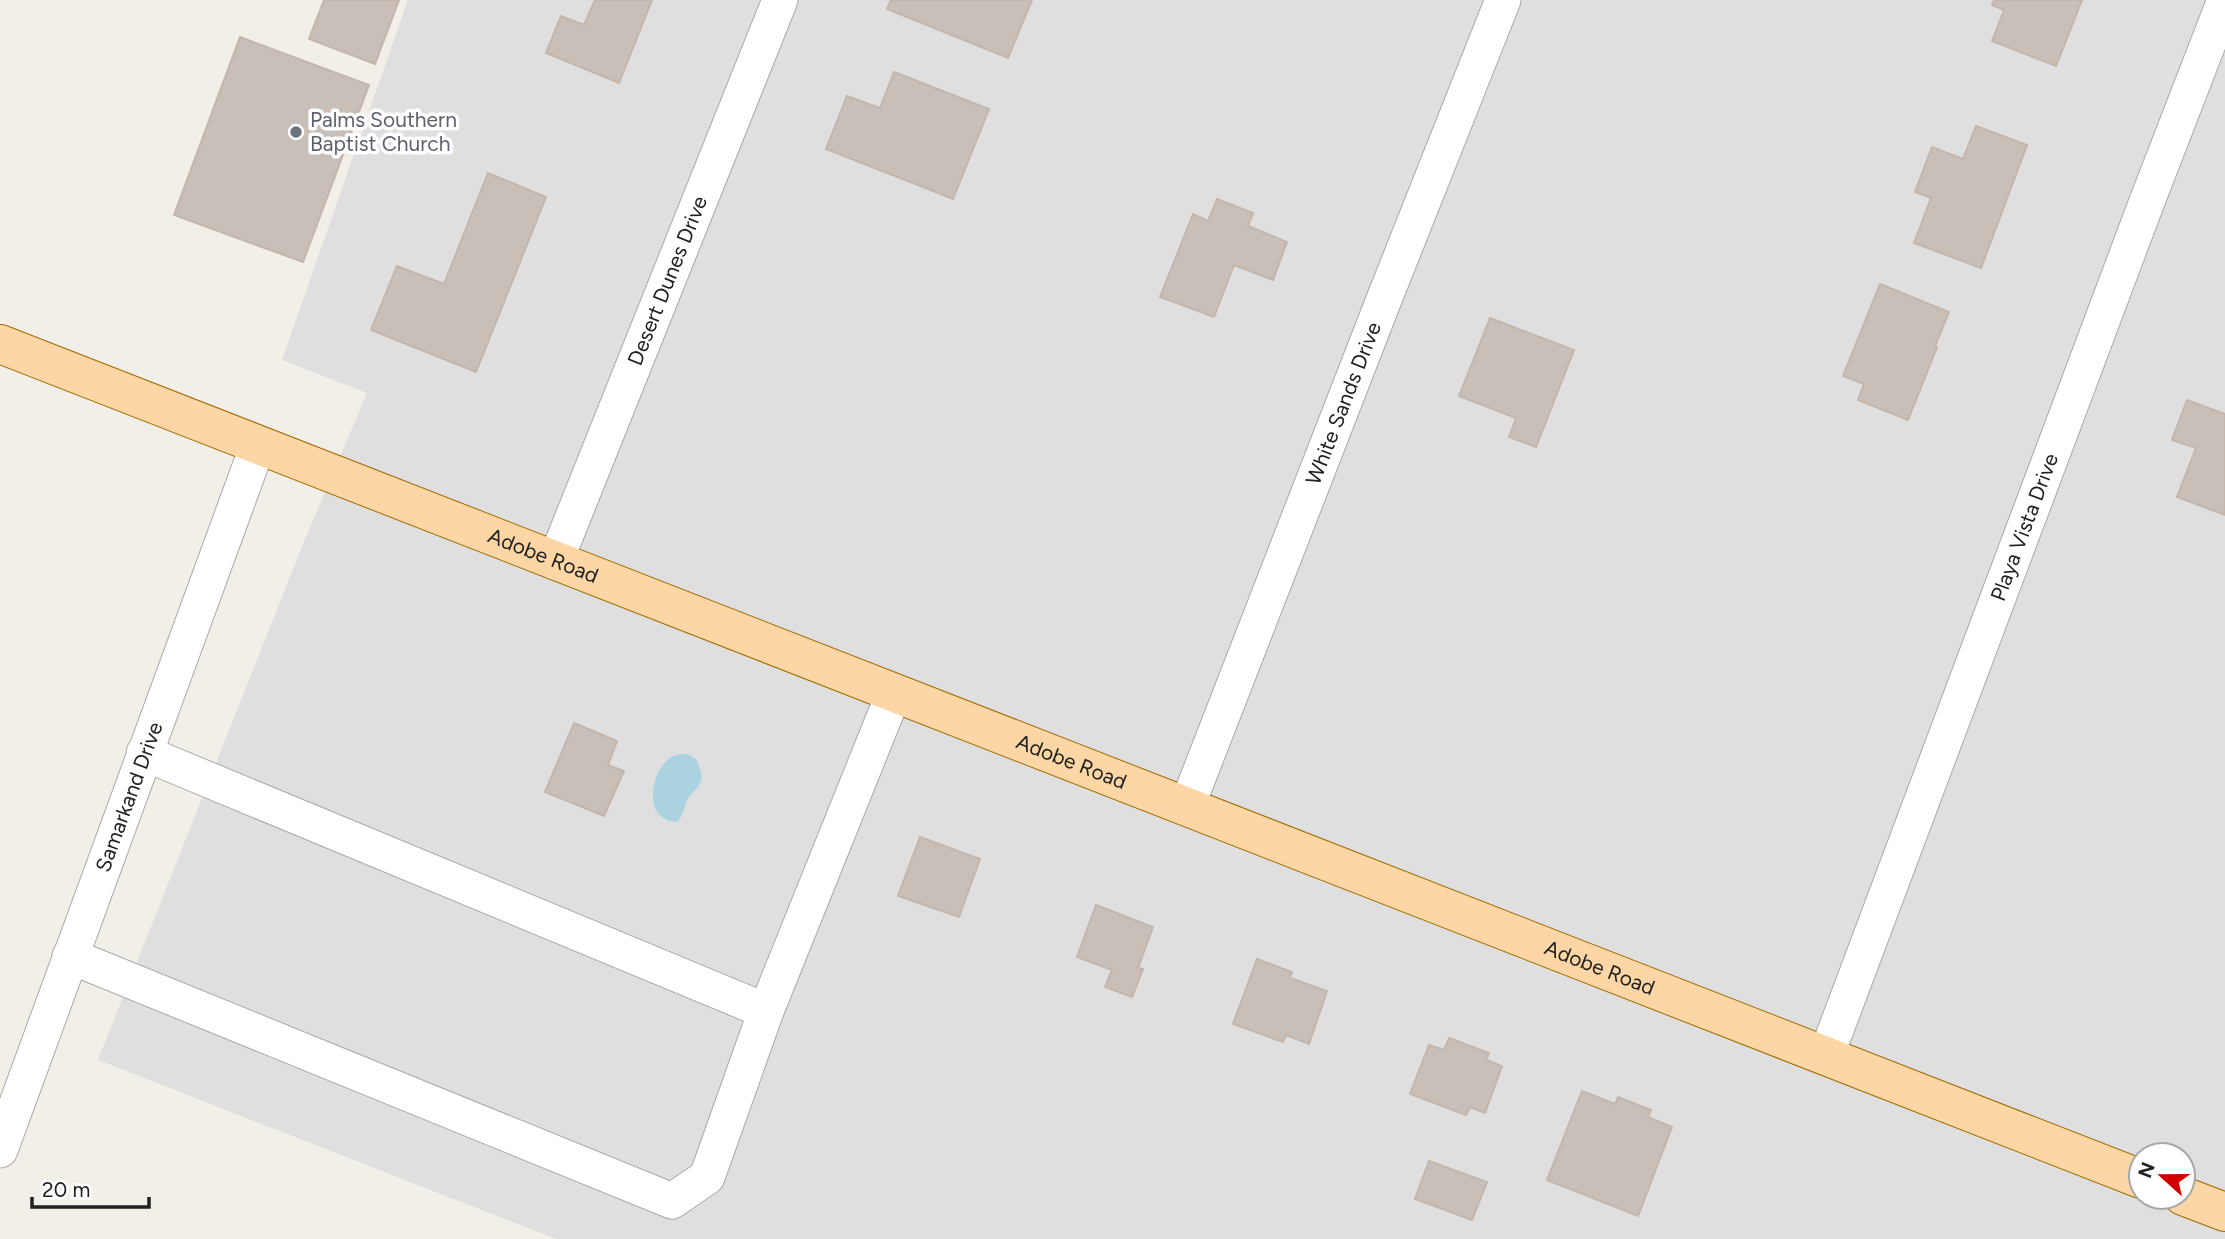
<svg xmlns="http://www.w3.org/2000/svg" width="2225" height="1239" font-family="Figtree,sans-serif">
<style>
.residential{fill:#e0dfdf;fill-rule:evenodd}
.water{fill:#aad3df}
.building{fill:#c7bfb8;stroke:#c4b6ab;stroke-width:2}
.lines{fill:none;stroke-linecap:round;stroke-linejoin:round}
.minor-casing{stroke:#a9a9a9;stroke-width:37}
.primary-casing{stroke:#a06b00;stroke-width:40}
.minor{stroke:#fff;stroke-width:35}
.primary{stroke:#fcd6a4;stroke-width:38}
.worship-dot{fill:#6b7280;stroke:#fff;stroke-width:2.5}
.labels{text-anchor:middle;stroke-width:7;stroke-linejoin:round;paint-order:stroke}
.worship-label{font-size:21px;fill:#5b616d;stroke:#fff;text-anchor:start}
.street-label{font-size:21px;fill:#222;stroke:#fff}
</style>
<rect width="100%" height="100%" fill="#f2efe9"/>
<!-- residential -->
<path class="residential" d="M408 0H2225V1239H556L98 1060 305 539 367 393 282 360ZM2141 1155H2183V1197H2141Z"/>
<!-- water -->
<path class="water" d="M687 754 696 759C700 768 705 778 698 787 696 790 692 792 690 795 684 804 685 813 677 822 637 820 654 760 676 755 679 754 683 754 687 754Z"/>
<!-- building -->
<g class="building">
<path d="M324 0H399L375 64 309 39Z"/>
<path d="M595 0H652L619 83 546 53 561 16 584 25Z"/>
<path d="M891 0H1032L1008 58 887 9Z"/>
<path d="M1994 0H2082L2056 66 1992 41 2004 10 1992 5Z"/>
<path d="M240 37 369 85 303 262 174 215Z"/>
<path d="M894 72 989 109 953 199 826 149 847 96 880 108Z"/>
<path d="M1976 126 2027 145 1981 268 1914 243 1931 198 1915 192 1932 147 1963 159Z"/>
<path d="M488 173 546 197 476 372 371 330 397 266 444 284Z"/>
<path d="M1217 199 1253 213 1248 226 1287 242 1273 280 1234 265 1214 317 1160 297 1193 214 1208 221Z"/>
<path d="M1880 284 1949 312 1935 346 1937 347 1908 420 1858 400 1864 384 1843 376Z"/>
<path d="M1490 318 1574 350 1536 447 1509 437 1516 418 1459 396Z"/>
<path d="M2187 400 2225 414V515L2177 497 2196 448 2172 440Z"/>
<path d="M574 723 617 741 608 765 624 771 604 816 545 792Z"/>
<path d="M920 837 980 859 959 917 898 896Z"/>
<path d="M1096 905 1153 927 1138 968 1143 969 1132 997 1105 987 1112 970 1077 957Z"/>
<path d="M1257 959 1292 972 1290 978 1327 991 1309 1044 1286 1035 1283 1042 1233 1024Z"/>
<path d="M1449 1038 1489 1053 1486 1060 1502 1066 1485 1113 1470 1107 1466 1115 1410 1094 1429 1045 1444 1050Z"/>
<path d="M1582 1091 1615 1104 1618 1097 1651 1110 1648 1117 1672 1127 1638 1216 1547 1180Z"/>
<path d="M1429 1161 1487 1182 1472 1220 1415 1199Z"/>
</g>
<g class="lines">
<defs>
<g id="minor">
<path id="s1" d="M555 562 780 0"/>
<path d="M144 753 766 1011"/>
<path id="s2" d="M1187 806 1383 302 1503 0"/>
<path d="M70 956 672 1201 707 1177 766 1011 894 693"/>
<path id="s3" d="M1826 1056 2146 204 2225 0"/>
<path id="s4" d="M0 1150 258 445"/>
</g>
<g id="primary">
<path id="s5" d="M0 344 2141 1179"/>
<path d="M2183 1196 2225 1212"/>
</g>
</defs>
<!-- minor casing -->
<use href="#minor" class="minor-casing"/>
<!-- primary casing -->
<use href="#primary" class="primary-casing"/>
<!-- minor -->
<use href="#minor" class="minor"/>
<!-- primary -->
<use href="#primary" class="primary"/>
</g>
<!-- markers -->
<circle class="worship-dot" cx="296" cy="132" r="7"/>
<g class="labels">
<!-- worship labels -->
<g class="worship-label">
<text x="310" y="127">Palms Southern<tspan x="310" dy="24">Baptist Church</tspan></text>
</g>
<!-- street labels -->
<g class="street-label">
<text dy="7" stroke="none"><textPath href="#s1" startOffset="303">Desert Dunes Drive</textPath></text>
<text dy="7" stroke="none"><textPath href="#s2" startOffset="432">White Sands Drive</textPath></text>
<text dy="7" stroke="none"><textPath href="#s3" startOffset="565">Playa Vista Drive</textPath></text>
<text dy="7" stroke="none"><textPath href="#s5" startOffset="583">Adobe Road</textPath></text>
<text dy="7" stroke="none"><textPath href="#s5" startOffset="1150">Adobe Road</textPath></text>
<text dy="7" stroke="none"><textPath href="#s4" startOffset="376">Samarkand Drive</textPath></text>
<text dy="7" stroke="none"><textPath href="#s5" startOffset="1717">Adobe Road</textPath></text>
</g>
</g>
<!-- north arrow -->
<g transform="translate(2162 1176) rotate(291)"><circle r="33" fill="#ffffff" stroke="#a7a7a7" stroke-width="2"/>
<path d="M0-5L12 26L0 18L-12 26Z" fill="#d40000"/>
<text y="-10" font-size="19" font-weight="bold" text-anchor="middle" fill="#222222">N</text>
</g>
<!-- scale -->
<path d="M32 1197v10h117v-10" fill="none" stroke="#222222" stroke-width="3.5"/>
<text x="42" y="1197" font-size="21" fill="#222222" stroke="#ffffff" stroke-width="5" paint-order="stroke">20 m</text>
</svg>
